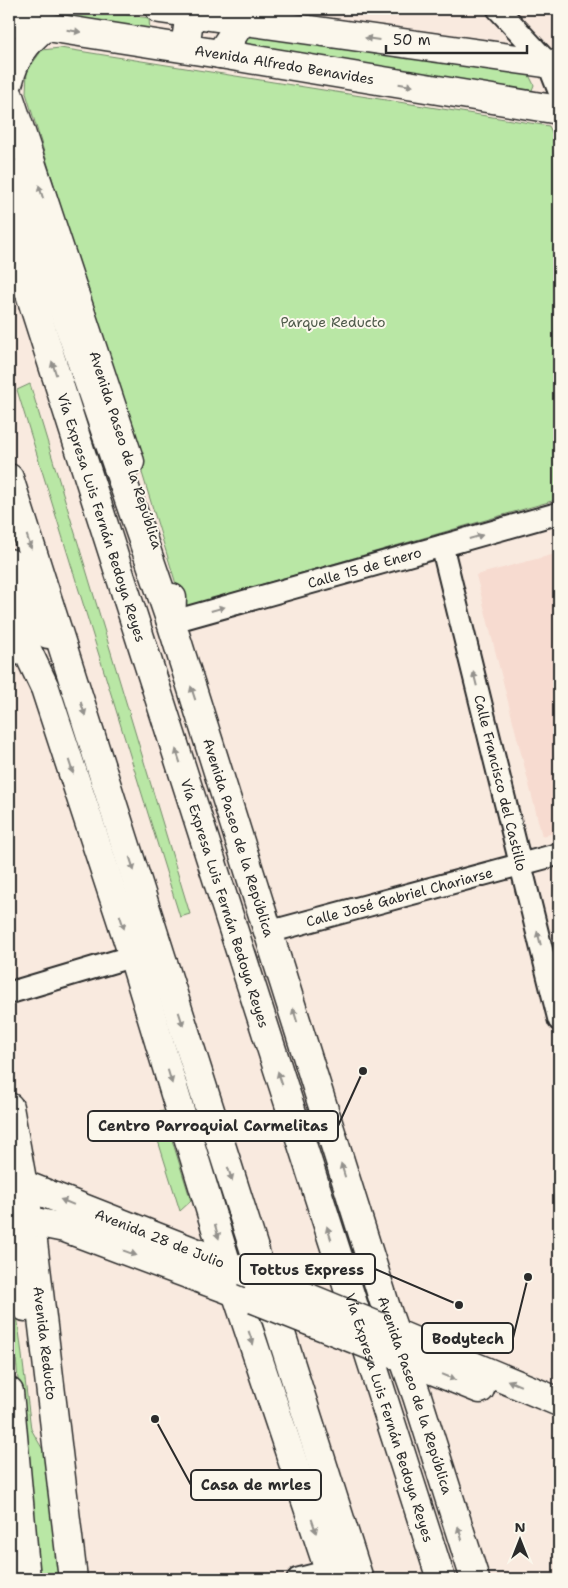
<svg xmlns="http://www.w3.org/2000/svg" width="568" height="1588" font-family="'Shantell Sans',sans-serif">
<style>
.built{fill:#f7dbd0}
.green{fill:#b9e7a5;stroke:#728968}
.lines{fill:none;stroke-linecap:round;stroke-linejoin:round}
.minor-casing{stroke:#2b2b2b;stroke-width:25}
.secondary-casing{stroke:#2b2b2b;stroke-width:31}
.primary-casing{stroke:#2b2b2b;stroke-width:31}
.motorway-casing{stroke:#2b2b2b;stroke-width:31}
.minor{stroke:#fbf7ec;stroke-width:21}
.secondary{stroke:#fbf7ec;stroke-width:28}
.primary{stroke:#fbf7ec;stroke-width:28}
.motorway{stroke:#fbf7ec;stroke-width:28}
.secondary-bridge-casing{stroke:#2b2b2b;stroke-width:31;stroke-linecap:butt}
.secondary-bridge{stroke:#fbf7ec;stroke-width:28}
.oneway{fill:#93918c}
.labels{text-anchor:middle;stroke-width:4;stroke-linejoin:round;paint-order:stroke}
.street-label{font-size:14px;fill:#2b2b2b;stroke:#fbf7ec}
.park-label{font-size:14px;fill:#4e5a4a;stroke:#fbf7ec}
.leader{fill:none;stroke:#2b2b2b;stroke-width:2}
.callout-dot{fill:#2b2b2b;stroke:#fbf7ec;stroke-width:2}
.callout{fill:#fbf7ec;stroke:#2b2b2b;stroke-width:2}
.callout-label{font-size:15px;text-anchor:middle;font-weight:bold;fill:#2b2b2b}
</style>
<rect width="100%" height="100%" fill="#f9eadf"/>
<filter id="ink" filterUnits="userSpaceOnUse"><feTurbulence type="fractalNoise" baseFrequency=".02" numOctaves="2"/><feDisplacementMap in="SourceGraphic" scale="10" xChannelSelector="R" yChannelSelector="G"/><feConvolveMatrix kernelMatrix="1 2 1 2 8 2 1 2 1" color-interpolation-filters="sRGB"/></filter>
<g filter="url(#ink)">
<!-- built -->
<path class="built" d="M559 553V832L542 836 476 575Z"/>
<!-- green -->
<g class="green">
<path d="M22 9H88L149 18 150 32 24 13Z"/>
<path d="M257 30 526 69 534 85 530 95 252 51 244 39Z"/>
<path d="M60 48 549 126 559 148V499L183 607 26 93 27 71 42 50Z"/>
<path d="M30 384 190 914 180 917 17 390Z"/>
<path d="M163 1111 191 1201 180 1211 150 1115Z"/>
<path d="M13 1281 31 1429 54 1469 63 1579H37L9 1285Z"/>
</g>
<g class="lines">
<defs>
<g id="minor">
<path d="M498 9 548 63 559 91"/>
<path id="s1" d="M442 546 559 1020"/>
<path id="s2" d="M171 622 559 513"/>
<path d="M9 656 27 650"/>
<path id="s3" d="M269 932 559 854"/>
<path d="M9 993 133 956"/>
<path d="M298 1579 329 1571"/>
</g>
<g id="secondary">
<path d="M185 48 190 13 192 9"/>
<path d="M220 54 242 21 254 9"/>
<path id="s4" d="M9 1107 33 1242 73 1579"/>
<path id="s5" d="M9 1179 243 1271"/>
<path d="M9 1223 30 1221 65 1228 254 1299"/>
<path d="M9 1246 23 1292 25 1307"/>
<path d="M380 1327 559 1402"/>
<path d="M385 1351 480 1389"/>
<path d="M9 1392 26 1579"/>
</g>
<g id="primary">
<path d="M160 9 559 65"/>
<path id="s6" d="M9 21 220 54 559 110"/>
<path d="M9 81C14 59 26 41 45 27"/>
<path d="M9 96 130 462"/>
<path id="s7" d="M172 598 171 622 178 644 387 1311 417 1396 475 1579"/>
<path d="M9 604 27 650 45 688 133 956 227 1265 332 1579"/>
</g>
<g id="motorway">
<path d="M9 173 36 229 171 622"/>
<path id="s8" d="M9 228 441 1579"/>
<path d="M9 478 359 1579"/>
<path d="M9 563 20 586 48 634"/>
</g>
</defs>
<!-- minor casing -->
<use href="#minor" class="minor-casing"/>
<!-- secondary casing -->
<use href="#secondary" class="secondary-casing"/>
<!-- primary casing -->
<use href="#primary" class="primary-casing"/>
<!-- motorway casing -->
<use href="#motorway" class="motorway-casing"/>
<!-- minor -->
<use href="#minor" class="minor"/>
<!-- secondary -->
<use href="#secondary" class="secondary"/>
<!-- primary -->
<use href="#primary" class="primary"/>
<!-- motorway -->
<use href="#motorway" class="motorway"/>
<defs>
<g id="secondary-bridge">
<path d="M243 1271 380 1327"/>
<path d="M254 1299 382 1350"/>
</g>
</defs>
<!-- secondary-bridge casing -->
<use href="#secondary-bridge" class="secondary-bridge-casing"/>
<!-- secondary-bridge -->
<use href="#secondary-bridge" class="secondary-bridge"/>
</g>
<!-- one-way arrows -->
<defs><path id="oneway-solid" d="M-6-.8H1V-3.2L6.5 0L1 3.2V.8H-6Z" transform="scale(1.25)"/></defs>
<g class="oneway">
<use href="#oneway-solid" transform="translate(74 31) rotate(9)"/>
<use href="#oneway-solid" transform="translate(372 39) rotate(-172)"/>
<use href="#oneway-solid" transform="translate(406 85) rotate(9)"/>
<use href="#oneway-solid" transform="translate(41 192) rotate(-108)"/>
<use href="#oneway-solid" transform="translate(54 368) rotate(-108)"/>
<use href="#oneway-solid" transform="translate(476 537) rotate(-16)"/>
<use href="#oneway-solid" transform="translate(29 542) rotate(72)"/>
<use href="#oneway-solid" transform="translate(218 609) rotate(-16)"/>
<use href="#oneway-solid" transform="translate(475 679) rotate(-104)"/>
<use href="#oneway-solid" transform="translate(193 693) rotate(-108)"/>
<use href="#oneway-solid" transform="translate(83 709) rotate(72)"/>
<use href="#oneway-solid" transform="translate(178 756) rotate(-108)"/>
<use href="#oneway-solid" transform="translate(71 767) rotate(72)"/>
<use href="#oneway-solid" transform="translate(132 864) rotate(72)"/>
<use href="#oneway-solid" transform="translate(122 922) rotate(72)"/>
<use href="#oneway-solid" transform="translate(539 938) rotate(-104)"/>
<use href="#oneway-solid" transform="translate(295 1015) rotate(-107)"/>
<use href="#oneway-solid" transform="translate(181 1019) rotate(72)"/>
<use href="#oneway-solid" transform="translate(170 1077) rotate(73)"/>
<use href="#oneway-solid" transform="translate(280 1078) rotate(-108)"/>
<use href="#oneway-solid" transform="translate(343 1170) rotate(-107)"/>
<use href="#oneway-solid" transform="translate(230 1174) rotate(72)"/>
<use href="#oneway-solid" transform="translate(67 1202) rotate(-158)"/>
<use href="#oneway-solid" transform="translate(217 1232) rotate(74)"/>
<use href="#oneway-solid" transform="translate(329 1233) rotate(-108)"/>
<use href="#oneway-solid" transform="translate(130 1253) rotate(20)"/>
<use href="#oneway-solid" transform="translate(251 1338) rotate(71)"/>
<use href="#oneway-solid" transform="translate(449 1377) rotate(22)"/>
<use href="#oneway-solid" transform="translate(514 1383) rotate(-157)"/>
<use href="#oneway-solid" transform="translate(314 1526) rotate(71)"/>
<use href="#oneway-solid" transform="translate(460 1533) rotate(-107)"/>
</g>
</g>
<g class="labels">
<!-- street labels -->
<g class="street-label">
<text dy="5" stroke="none"><textPath href="#s6" startOffset="279">Avenida Alfredo Benavides</textPath></text>
<text transform="translate(126 450) rotate(72)" y="5">Avenida Paseo de la República</text>
<text dy="5" stroke="none"><textPath href="#s8" startOffset="304">Vía Expresa Luis Fernán Bedoya Reyes</textPath></text>
<text dy="5" stroke="none"><textPath href="#s2" startOffset="201">Calle 15 de Enero</textPath></text>
<text dy="5" stroke="none"><textPath href="#s1" startOffset="244">Calle Francisco del Castillo</textPath></text>
<text dy="5" stroke="none"><textPath href="#s7" startOffset="250">Avenida Paseo de la República</textPath></text>
<text dy="5" stroke="none"><textPath href="#s3" startOffset="135">Calle José Gabriel Chariarse</textPath></text>
<text dy="5" stroke="none"><textPath href="#s8" startOffset="709">Vía Expresa Luis Fernán Bedoya Reyes</textPath></text>
<text dy="5" stroke="none"><textPath href="#s5" startOffset="162">Avenida 28 de Julio</textPath></text>
<text dy="5" stroke="none"><textPath href="#s4" startOffset="239">Avenida Reducto</textPath></text>
<text dy="5" stroke="none"><textPath href="#s7" startOffset="835">Avenida Paseo de la República</textPath></text>
<text dy="5" stroke="none"><textPath href="#s8" startOffset="1249">Vía Expresa Luis Fernán Bedoya Reyes</textPath></text>
</g>
<!-- park labels -->
<g class="park-label">
<text x="333" y="327">Parque Reducto</text>
</g>
</g>
<!-- callouts -->
<path class="leader" d="M363 1071L338 1126M459 1305L375 1269M528 1277L513 1338M155 1419L191 1485"/>
<g class="callout-dot">
<circle cx="363" cy="1071" r="5"/>
<circle cx="459" cy="1305" r="5"/>
<circle cx="528" cy="1277" r="5"/>
<circle cx="155" cy="1419" r="5"/>
</g>
<g class="callout">
<rect x="88" y="1111" width="250" height="30" rx="5"/>
<rect x="240" y="1254" width="135" height="30" rx="5"/>
<rect x="422" y="1323" width="91" height="30" rx="5"/>
<rect x="191" y="1470" width="130" height="30" rx="5"/>
</g>
<g class="callout-label">
<text x="213" y="1131">Centro Parroquial Carmelitas</text>
<text x="307" y="1275">Tottus Express</text>
<text x="468" y="1344">Bodytech</text>
<text x="256" y="1490">Casa de mrles</text>
</g>
<!-- margin -->
<rect width="568" height="1588" fill="none" stroke="#fbf7ec" stroke-width="30"/>
<rect x="15" y="15" width="538" height="1558" fill="none" stroke="#2b2b2b" stroke-width="2" filter="url(#ink)"/>
<!-- north arrow -->
<g transform="translate(520 1540)" stroke="#fbf7ec" stroke-width="4" paint-order="stroke">
<path d="M0-4L9 19L0 12L-9 19Z" fill="#2b2b2b"/>
<text y="-8" font-size="14" font-weight="bold" text-anchor="middle" fill="#2b2b2b">N</text>
</g>
<!-- scale -->
<path d="M386 45v8h141v-8" fill="none" stroke="#2b2b2b" stroke-width="2.5"/>
<text x="393" y="45" font-size="15" fill="#2b2b2b" stroke="#fbf7ec" stroke-width="4" paint-order="stroke">50 m</text>
</svg>
